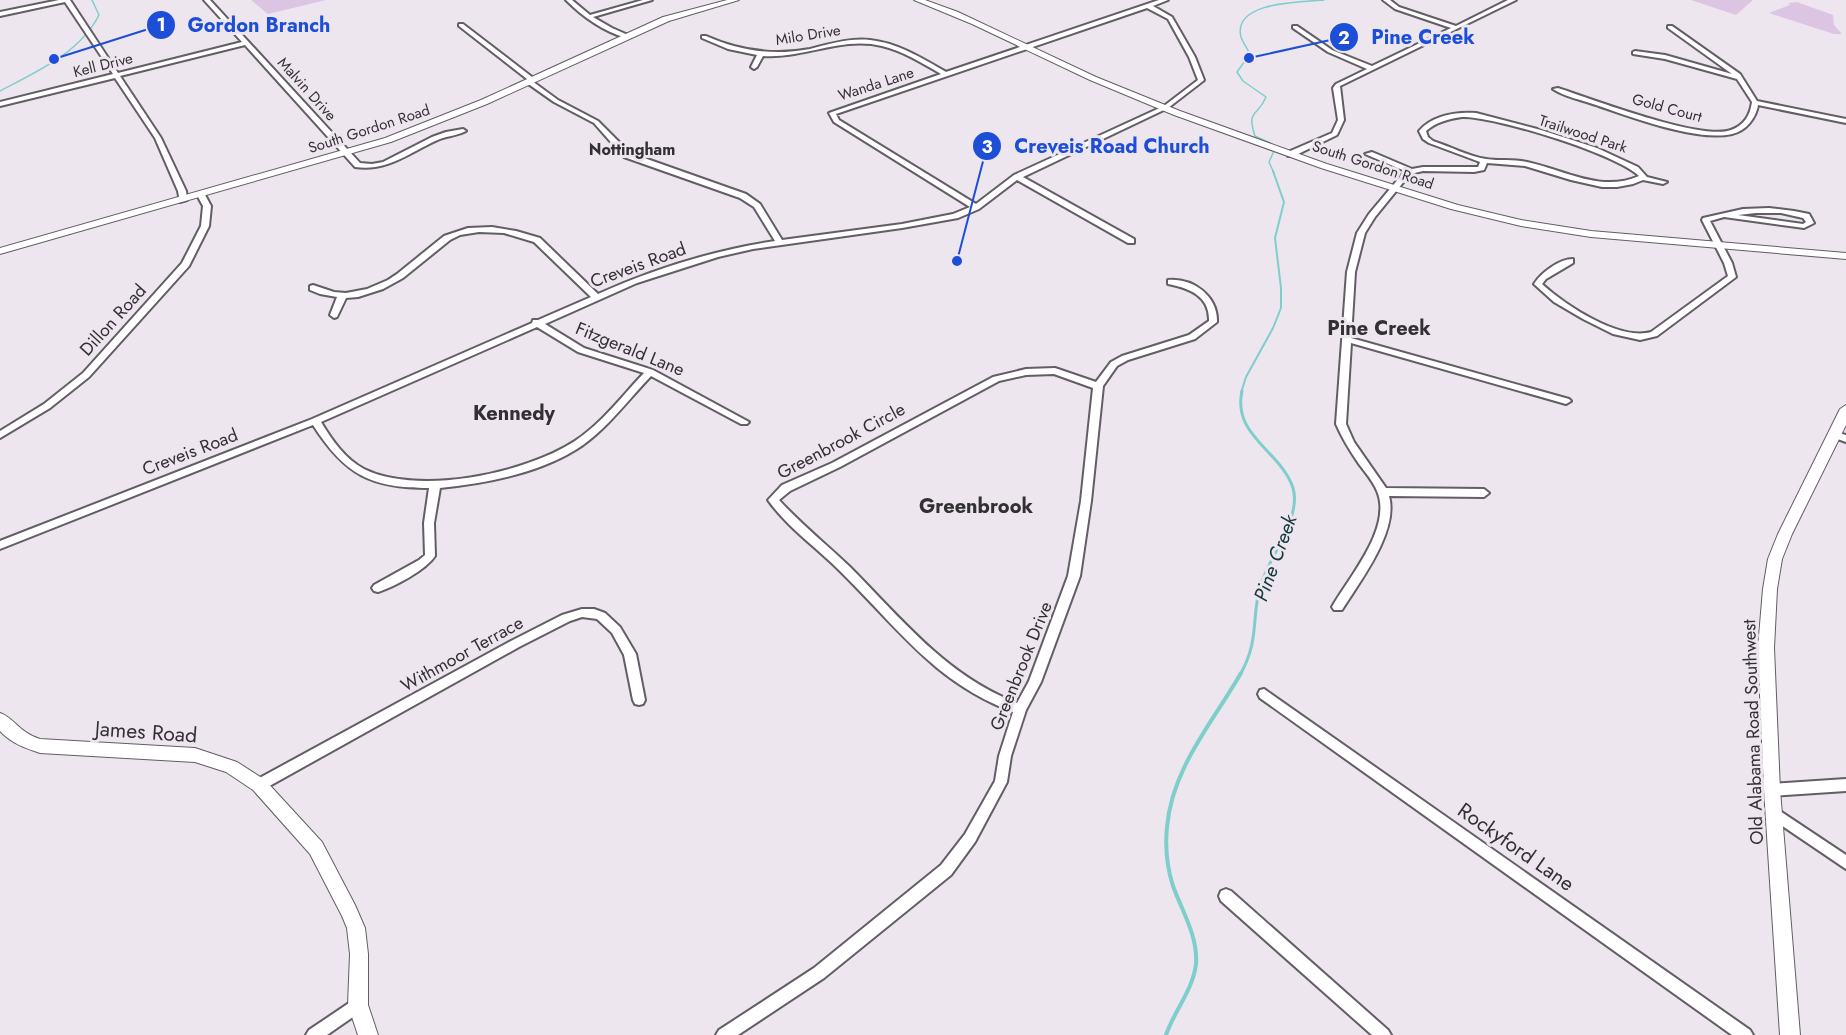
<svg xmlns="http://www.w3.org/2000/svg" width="1846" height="1035" font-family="Jost,sans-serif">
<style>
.green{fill:#dbc5e3}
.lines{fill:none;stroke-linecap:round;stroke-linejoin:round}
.stream-far3{stroke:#7ececb;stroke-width:1.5}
.stream-far2{stroke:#7ececb;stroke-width:2}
.stream-far1{stroke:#7ececb;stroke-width:3}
.stream{stroke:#7ececb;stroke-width:4}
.minor-casing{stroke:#635d65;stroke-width:4}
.tertiary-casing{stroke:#635d65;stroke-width:2}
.minor{fill:#fff;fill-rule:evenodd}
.tertiary{fill:#fff;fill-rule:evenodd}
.labels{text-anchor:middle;stroke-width:6;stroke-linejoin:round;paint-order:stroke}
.far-street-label{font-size:15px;fill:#333034;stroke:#ede6ef}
.far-neighbourhood-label{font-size:16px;font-weight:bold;fill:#333034;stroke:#ede6ef}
.street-label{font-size:18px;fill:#333034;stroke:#ede6ef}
.neighbourhood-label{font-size:20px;font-weight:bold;fill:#333034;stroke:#ede6ef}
.water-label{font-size:20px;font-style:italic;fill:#133a38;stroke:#ede6ef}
.near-street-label{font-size:21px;fill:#333034;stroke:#ede6ef}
.leader{fill:none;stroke:#1d4ed8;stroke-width:2}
.callout-dot{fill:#1d4ed8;stroke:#ede6ef;stroke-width:2}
.mark-label{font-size:18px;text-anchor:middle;font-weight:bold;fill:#fff}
.callout-label{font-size:20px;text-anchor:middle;font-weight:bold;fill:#1d4ed8;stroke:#ede6ef;stroke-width:6;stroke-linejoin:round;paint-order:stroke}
</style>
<rect width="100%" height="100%" fill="#ede6ef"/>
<!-- green -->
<g class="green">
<path d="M251 0H326L268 14Z"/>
<path d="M1691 0H1753L1736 15Z"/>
<path d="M1797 2 1833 15 1834 25 1842 34H1834L1769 13 1790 5 1788 3Z"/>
</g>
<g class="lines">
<!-- stream-far3 -->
<g class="stream-far3">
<path d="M0 91C36 72 80 53 99 15L92 0"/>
<path d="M1274 145 1255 136C1246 109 1258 117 1266 97L1243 81 1237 72 1250 54C1247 48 1243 43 1241 37 1232 1 1303 2 1324 0"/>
<path d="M1274 151 1269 162 1274 173"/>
</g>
<!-- stream-far2 -->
<path class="stream-far2" d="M1241 393 1246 377 1273 328 1281 308V288L1275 238 1284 202 1273 171"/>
<!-- stream-far1 -->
<path class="stream-far1" d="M1240 675C1260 639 1251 620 1260 587 1268 558 1302 518 1293 488 1281 451 1232 436 1242 391"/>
<!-- stream -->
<path class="stream" d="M1166 1035C1174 1011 1193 990 1196 964 1198 936 1182 911 1173 886 1167 867 1165 847 1167 827 1172 768 1213 722 1241 673"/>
<defs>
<g id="minor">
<path d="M59 0H70L118 73 242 42 204 0H210L360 163 372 164 383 162 432 137 446 132 463 129 466 131C459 135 448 136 440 139 411 151 389 172 355 167L245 45 120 76 161 138 186 191 187 200 180 202 178 191 155 138 115 78 0 106V102L113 74 65 2 0 16V12Z"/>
<path d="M566 0H572L590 15 643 0H652L593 17 612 28 628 35V37L626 38C603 31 583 17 566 0Z"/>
<path d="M1159 0H1168L1153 6 1172 17 1195 57 1204 80 1203 81 1168 108 1023 177 1134 239V243H1128L1017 180 979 209 958 218 902 228 753 249 718 257 637 283 545 324 584 348 653 370 749 422 747 424H741L651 376C629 399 609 426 583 445 542 473 488 483 440 488L434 523 435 556C426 570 394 587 378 592L374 591 372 588 374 585 419 560 425 555 424 523 429 488C371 488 345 475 313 425L0 549V541L312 419 532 323 533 320H538L591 297 534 242 504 233 479 232 460 235 450 240 403 278 383 289 358 297 346 298 337 317 334 318 330 315 337 297 320 294 310 290V286L313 285 334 292 346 293 367 289 388 280 397 274 444 236 468 228 492 227 516 231 540 238 598 294C654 269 714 250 775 241L754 207 740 198 624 157 594 123 554 102 527 83V79L459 26V24H463L532 77V81L558 100 598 121 630 153 746 194 760 204 782 240 902 224 953 214 970 207 834 122 829 113 941 74C922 63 903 51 882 46 842 36 803 59 763 56L757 67 754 69 751 67 757 55 728 49 702 38V36H706C740 51 773 56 810 49 830 44 849 38 870 40 898 43 922 58 946 72ZM1147 8 1168 19 1189 57 1198 80 1164 106 1014 175 976 204 839 120 836 114ZM537 327 578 352 644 373C622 396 602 423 575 441 526 473 419 496 364 469 345 459 332 440 321 422Z"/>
<path d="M1383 0H1390L1399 7 1456 26 1508 0H1516L1340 86 1344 120 1337 135 1294 156H1288V152L1332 133 1338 120 1333 88 1336 84 1367 69 1328 52 1293 28V26H1297L1332 50 1372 66 1451 28 1395 9Z"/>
<path d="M1668 26H1672L1740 74 1757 101 1846 119V123L1758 105C1756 118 1746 131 1732 134 1697 142 1631 117 1596 105 1582 100 1565 97 1553 89L1558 88C1592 99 1701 141 1731 130 1745 125 1750 115 1752 102L1737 79 1665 59 1633 54V52L1635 51 1665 55 1732 74 1668 28Z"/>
<path d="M1476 113 1541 130 1597 148 1638 167 1647 177 1667 182 1663 184 1643 180 1633 184 1617 187H1602L1571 180 1525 166 1487 163 1484 170 1474 172 1423 171 1410 174 1375 217 1365 233 1355 272 1351 338 1569 399 1571 401 1566 404 1351 343 1346 424 1354 442 1386 488 1484 489 1489 493 1484 497 1389 496C1399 531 1360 581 1342 610H1334L1332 607C1349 577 1393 527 1377 491 1373 481 1365 472 1359 464 1350 451 1342 438 1336 424L1347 272 1357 233 1369 214 1405 171 1365 154 1372 152 1412 169 1423 167H1478L1480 162 1429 143 1423 139 1419 131C1433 115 1456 112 1476 113ZM1462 117C1494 116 1617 154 1639 176 1601 193 1565 170 1527 162 1514 159 1500 161 1486 159 1470 157 1449 146 1433 141L1428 137 1426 131C1436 122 1448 119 1462 117Z"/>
<path d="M198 193H204L211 206 209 226 189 266 89 377 50 408 0 438V431L44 404 83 373 182 263 201 226 203 206 197 195Z"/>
<path d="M1769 208 1794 211 1809 214 1814 223 1804 228 1724 217 1710 221 1732 263 1736 277 1657 336 1640 340 1613 334 1583 319 1554 302 1534 284C1541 273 1559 259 1573 259V263L1546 279 1542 284C1565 305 1619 341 1651 332L1728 276 1724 263 1702 220 1703 218 1743 209ZM1756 213H1781L1803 218 1806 222 1803 224 1738 215Z"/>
<path d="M1168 280C1193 278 1218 296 1217 322L1195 339 1128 360 1117 366 1103 386 1091 501 1080 576 1041 682 1026 710 1011 756 1007 782 975 842 951 875 824 978 738 1035H716L719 1030 814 968 941 865 965 834 995 781 999 756 1013 712C934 682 898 628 840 571 817 548 787 527 768 500L782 485 832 463 993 377 1026 369 1055 368 1096 382 1111 362 1122 356 1189 335 1209 321C1210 296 1189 288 1168 284ZM1054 374 1093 388 1081 501 1068 576 1029 681 1017 703C946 676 901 618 849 566 826 544 801 524 779 500L790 491 840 467 999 381 1026 375Z"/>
<path d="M1835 432 1846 435V442L1832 437 1830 435 1832 433Z"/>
<path d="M582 609H594L605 613 620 627 636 654 645 700 643 704 639 705 635 704 633 700 624 655 612 633 597 619 582 617 570 621 519 647 264 789 259 791 254 789 253 785 254 781 511 641 562 615Z"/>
<path d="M1264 689 1750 1030 1753 1035H1732L1260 698 1258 694 1260 690Z"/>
<path d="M1846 779V791L1772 796 1767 794 1765 790 1767 786 1772 784Z"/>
<path d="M1774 807 1846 855V869L1769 817 1767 813 1769 809Z"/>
<path d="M1226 889 1231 891 1388 1030 1391 1035H1372L1221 901 1219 896 1221 891Z"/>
<path d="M358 997 363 1000 366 1005 363 1010 327 1035H306L309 1030Z"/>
</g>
<g id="tertiary">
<path d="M727 0H739L669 21 487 104 391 142 0 254V248L385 138 481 100 663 17Z"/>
<path d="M914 0H925L958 12 1096 77 1180 111 1327 164 1458 205 1521 220 1591 231 1846 253V259L1591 237 1521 226 1451 209 1321 168 1174 115 1090 80 972 24Z"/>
<path d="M1846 405V425L1792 534 1782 559 1777 589 1774 648 1780 790 1800 1035H1780L1764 790 1758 648 1763 589 1768 559 1778 534 1840 409Z"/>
<path d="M0 713C14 718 20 733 40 739L195 748 237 762 265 780 322 842 355 905 365 928 368 954V1005L378 1035H358L348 1005 350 954 347 928 342 916 310 854 253 790 226 772 195 762 40 753C25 748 11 743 0 731Z"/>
</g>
</defs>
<!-- minor casing -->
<use href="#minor" class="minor-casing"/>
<!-- tertiary casing -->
<use href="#tertiary" class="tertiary-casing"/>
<!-- minor -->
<use href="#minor" class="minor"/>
<!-- tertiary -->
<use href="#tertiary" class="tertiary"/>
</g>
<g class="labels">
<!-- far-street labels -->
<g class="far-street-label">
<text transform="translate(808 35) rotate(-9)" y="5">Milo Drive</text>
<text transform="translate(103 65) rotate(-14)" y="5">Kell Drive</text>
<text transform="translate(876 84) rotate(-18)" y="5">Wanda Lane</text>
<text transform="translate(307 89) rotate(48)" y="5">Malvin Drive</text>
<text transform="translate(1667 108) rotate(15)" y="5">Gold Court</text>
<text transform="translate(369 129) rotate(-18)" y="5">South Gordon Road</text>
<text transform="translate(1583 134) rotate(18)" y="5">Trailwood Park</text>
<text transform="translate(1373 165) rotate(18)" y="5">South Gordon Road</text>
</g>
<!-- far-neighbourhood labels -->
<g class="far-neighbourhood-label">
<text x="632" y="155">Nottingham</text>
</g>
<!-- street labels -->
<g class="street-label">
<text transform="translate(638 265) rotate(-20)" y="6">Creveis Road</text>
<text transform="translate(113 320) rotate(-48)" y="6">Dillon Road</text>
<text transform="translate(630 349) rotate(22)" y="6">Fitzgerald Lane</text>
<text transform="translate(841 441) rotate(-28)" y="6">Greenbrook Circle</text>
<text transform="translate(190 452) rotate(-21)" y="6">Creveis Road</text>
<text transform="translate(462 654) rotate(-29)" y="6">Withmoor Terrace</text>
<text transform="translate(1021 666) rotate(-68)" y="6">Greenbrook Drive</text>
<text transform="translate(1753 732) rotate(-92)" y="6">Old Alabama Road Southwest</text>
</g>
<!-- neighbourhood labels -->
<g class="neighbourhood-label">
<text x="1379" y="335">Pine Creek</text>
<text x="514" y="420">Kennedy</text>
<text x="976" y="513">Greenbrook</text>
</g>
<!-- water labels -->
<g class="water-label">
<text transform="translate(1275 558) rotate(-70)" y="7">Pine Creek</text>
</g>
<!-- near-street labels -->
<g class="near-street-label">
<text transform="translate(146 732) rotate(4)" y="7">James Road</text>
<text transform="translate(1516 847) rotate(35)" y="7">Rockyford Lane</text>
</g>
</g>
<!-- callouts -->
<path class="leader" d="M54 59L161 25M1249 58L1344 37M957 261L987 146"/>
<g class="callout-dot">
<circle cx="54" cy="59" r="6"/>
<circle cx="1249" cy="58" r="6"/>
<circle cx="957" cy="261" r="6"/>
<circle cx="161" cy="25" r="15"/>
<circle cx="1344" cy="37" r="15"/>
<circle cx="987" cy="146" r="15"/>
</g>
<g class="mark-label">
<text x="161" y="31">1</text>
<text x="1344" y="44">2</text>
<text x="987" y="153">3</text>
</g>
<g class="callout-label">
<text x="259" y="32">Gordon Branch</text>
<text x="1423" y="44">Pine Creek</text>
<text x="1112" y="153">Creveis Road Church</text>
</g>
</svg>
